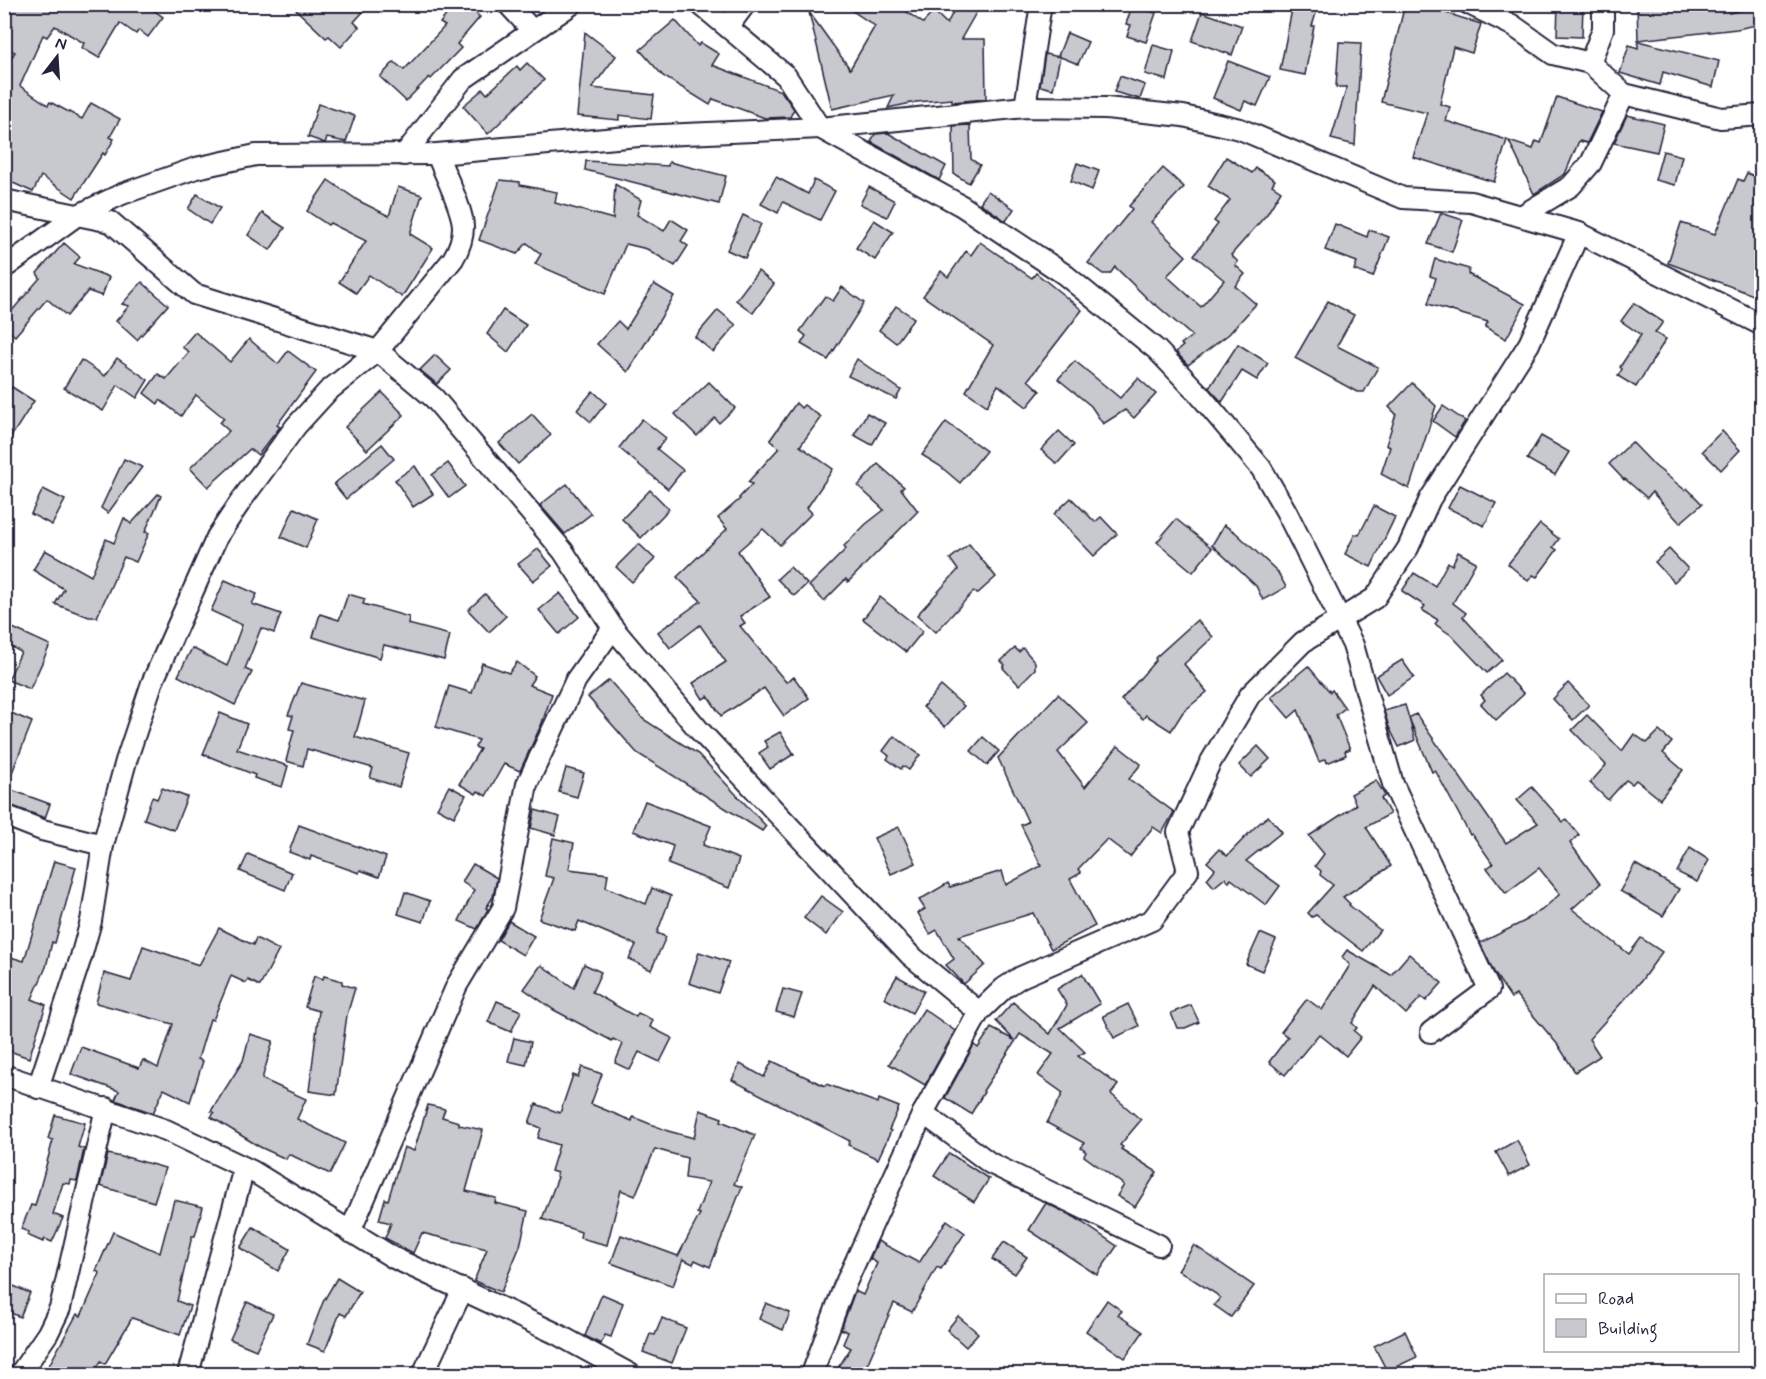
<svg xmlns="http://www.w3.org/2000/svg" width="1766" height="1379" font-family="Mynerve,sans-serif">
<style>
.building{fill:#c8c8cf;stroke:#22223b;stroke-width:1.5}
.lines{fill:none;stroke-linecap:round;stroke-linejoin:round}
.street-casing{stroke:#22223b;stroke-width:24}
.street{stroke:#fff;stroke-width:20}
</style>
<rect width="100%" height="100%" fill="#fff"/>
<filter id="ink" filterUnits="userSpaceOnUse"><feTurbulence type="fractalNoise" baseFrequency=".0167" numOctaves="2"/><feDisplacementMap in="SourceGraphic" scale="12" xChannelSelector="R" yChannelSelector="G"/><feConvolveMatrix kernelMatrix="1 2 1 2 8 2 1 2 1" color-interpolation-filters="sRGB"/></filter>
<g filter="url(#ink)">
<!-- building -->
<g class="building">
<path d="M14 4H145L163 17 148 37 139 30 136 34 120 23 99 58 82 48 84 43 55 26 47 37 43 35 20 86 48 105 50 102 82 119 91 103 120 119 110 137 114 139 105 155 103 153 74 198 41 176 33 192 4 179V68L15 52 4 47V26Z"/>
<path d="M290 4H370L354 22 359 27 341 47 329 36 326 38Z"/>
<path d="M460 4H465L480 17 457 44 461 48 431 79 429 77 406 101 380 77 394 62 404 70 445 26 440 23 451 9 455 12Z"/>
<path d="M842 4H895L923 23 934 11 947 24 957 4H981L961 39H985L986 99 952 102V99L916 102 888 108 894 95 832 109 809 12 850 69 875 26Z"/>
<path d="M1293 4H1319L1312 26H1314L1305 75 1280 70Z"/>
<path d="M1405 4H1433L1447 8 1446 13 1481 24 1472 53 1453 47 1440 104 1450 107 1446 121 1507 140 1494 182 1413 157 1427 113 1381 102Z"/>
<path d="M1558 4H1583L1582 37 1557 36Z"/>
<path d="M1637 4H1728L1729 13 1761 6V24L1737 29 1638 40Z"/>
<path d="M1132 6 1156 13 1146 42 1127 36 1131 25 1126 24Z"/>
<path d="M1202 12 1242 26 1232 55 1192 41Z"/>
<path d="M675 20 698 46 701 43 719 54 712 65 781 91 794 109 790 117 765 118 713 99 710 105 663 76 640 50Z"/>
<path d="M585 32 616 56 592 88 654 95 651 119 619 115V120L577 116Z"/>
<path d="M1067 33 1088 42 1078 64 1058 56Z"/>
<path d="M1638 41 1719 61 1713 87 1663 72 1660 85 1620 73 1629 45 1638 48Z"/>
<path d="M1339 42 1361 43 1355 145 1331 139 1347 87H1336Z"/>
<path d="M1153 45 1174 51 1167 80 1145 74Z"/>
<path d="M1045 54 1060 57 1053 89 1040 86Z"/>
<path d="M1228 61 1270 77 1257 106 1245 101 1241 110 1213 98Z"/>
<path d="M527 63 544 80 488 134 463 106 483 89 487 94 517 66 520 70Z"/>
<path d="M1120 76 1145 85 1140 99 1114 92Z"/>
<path d="M1557 97 1602 112 1587 143 1579 141 1565 174 1534 194 1509 141 1533 149 1536 141 1541 143Z"/>
<path d="M318 104 355 116 346 142 327 138 325 143 308 137Z"/>
<path d="M1627 115 1664 124 1657 152 1614 143Z"/>
<path d="M970 125 971 159 980 165 969 183 954 174 953 126Z"/>
<path d="M888 133 946 166 939 180 871 142 875 134Z"/>
<path d="M1663 151 1682 156 1675 185 1655 180Z"/>
<path d="M1226 157 1252 173 1256 168 1275 180 1272 185 1281 191 1267 214 1231 255 1238 262 1235 265 1245 274 1235 286 1256 304 1229 334 1188 365 1176 352 1183 346 1181 344 1192 336 1155 304 1154 305 1115 267 1110 274H1103L1088 263 1132 209 1129 206 1163 168 1184 187 1151 222 1186 256 1167 276 1201 307 1224 280 1194 255 1218 224 1214 221 1230 200 1208 186Z"/>
<path d="M586 161 668 166 669 162 726 176 719 204 585 170Z"/>
<path d="M1077 163 1099 171 1092 190 1071 181Z"/>
<path d="M1747 173 1761 179V298L1668 263 1681 223 1715 234 1738 179 1743 181Z"/>
<path d="M776 177 808 194 814 180 835 191 820 220 783 202 778 213 761 204Z"/>
<path d="M328 180 359 201 389 216 398 187 422 195 410 234 433 248 402 297 369 275 356 293 339 282 366 241 330 223 328 225 307 211Z"/>
<path d="M500 180 520 182V185L557 192 555 203 613 219 615 184 641 200 637 215 664 231 671 219 688 230 681 241 688 246 675 266 647 249 626 244 605 294 535 264 541 254 527 243 517 254 479 240Z"/>
<path d="M869 187 895 201 887 217 860 204Z"/>
<path d="M988 191 1014 209 1006 221 980 203Z"/>
<path d="M197 194 220 208 210 224 188 209Z"/>
<path d="M262 213 285 228 270 250 248 235Z"/>
<path d="M1441 213 1463 220 1452 252 1428 244Z"/>
<path d="M743 215 761 224 745 258 727 250Z"/>
<path d="M874 220 893 232 875 260 856 248Z"/>
<path d="M1335 224 1367 237 1369 230 1389 237 1373 277 1354 270 1357 262 1325 250Z"/>
<path d="M980 242 1032 278 1036 273 1082 310 1028 380 1040 391 1027 407 998 385 987 406 966 391 993 345 923 296 941 271 948 277 966 251 971 255Z"/>
<path d="M64 243 80 257 74 264 109 277 102 296 88 291 67 316 47 299 15 336 4 327V320L40 278 37 273Z"/>
<path d="M1435 259 1469 269 1468 274 1525 304 1506 339 1485 327 1488 322 1428 304 1436 278 1430 276Z"/>
<path d="M758 271 774 284 753 313 736 300Z"/>
<path d="M142 282 168 305 137 340 116 321 129 306 122 304Z"/>
<path d="M654 284 674 296 628 372 597 344 618 321 626 329Z"/>
<path d="M842 287 864 303 828 360 801 344 806 336 800 331 825 296 833 301Z"/>
<path d="M1328 301 1354 315 1337 346 1378 367 1364 392H1357L1295 358Z"/>
<path d="M1634 303 1663 322 1655 333 1666 339 1636 387 1618 376 1622 369 1620 367 1641 335 1621 321Z"/>
<path d="M896 306 914 318 896 343 879 330Z"/>
<path d="M503 310 526 325 508 352 487 334Z"/>
<path d="M718 310 736 325 713 352 695 337Z"/>
<path d="M195 332 230 362 249 339 278 364 288 351 316 372 277 425 280 427 258 455 250 449 208 487 190 468 229 431 220 423 224 418 196 395 181 416 160 400 158 404 144 393 158 374 166 379 189 352 182 347Z"/>
<path d="M1238 344 1268 363 1257 380 1242 371 1222 402 1209 388Z"/>
<path d="M435 355 451 370 437 384 420 370Z"/>
<path d="M117 358 148 380 137 398 118 385 103 411 64 388 81 360 105 376Z"/>
<path d="M857 359 901 390 896 399 848 376Z"/>
<path d="M1075 361 1120 398 1138 378 1156 394 1134 418 1125 410 1103 424 1091 406 1058 379Z"/>
<path d="M709 382 735 408 719 423 715 418 697 436 675 414Z"/>
<path d="M1412 383 1436 406 1409 489 1381 474 1390 447 1386 445 1396 414 1389 407Z"/>
<path d="M12 387 34 401 4 448V398Z"/>
<path d="M593 391 606 403 591 422 577 410Z"/>
<path d="M382 392 404 415 367 450 345 427Z"/>
<path d="M796 403 801 408 804 405 821 417 800 446 833 469 807 508 812 513 780 545 763 529 738 551 770 597 740 616 745 623 740 626 786 682 794 677 809 698 784 716 764 688 721 716 708 696 703 699 693 683 726 662 700 625 670 648 658 632 701 601 677 577 727 529 718 518 740 499 739 498 752 484 748 482 779 448 770 440Z"/>
<path d="M1443 406 1465 421 1455 437 1433 421Z"/>
<path d="M867 413 885 423 872 445 854 435Z"/>
<path d="M532 414 551 435 518 464 499 443Z"/>
<path d="M642 419 666 438 657 449 683 470 668 489 619 448Z"/>
<path d="M946 422 986 451 960 483 940 466 922 455Z"/>
<path d="M1059 431 1074 445 1057 464 1041 450Z"/>
<path d="M1722 431 1740 450 1721 470 1702 451Z"/>
<path d="M1541 436 1569 452 1555 475 1527 459Z"/>
<path d="M1632 442 1655 466 1685 490 1687 488 1702 504 1680 523 1652 492 1647 498 1625 479 1624 480 1609 464Z"/>
<path d="M382 444 394 459 346 499 334 484Z"/>
<path d="M124 459 142 467 108 513 101 508Z"/>
<path d="M448 463 465 486 449 498 432 475Z"/>
<path d="M878 464 904 487 901 489 918 511 848 582 846 579 824 601 809 586 846 549 844 546 866 524 884 510 858 486Z"/>
<path d="M415 466 433 494 413 507 395 480Z"/>
<path d="M567 484 591 514 565 534 540 505Z"/>
<path d="M1460 485 1496 503 1484 526 1448 508Z"/>
<path d="M43 489 65 500 52 525 31 514Z"/>
<path d="M650 490 669 509 641 538 622 519Z"/>
<path d="M158 494 161 496 145 532 149 533 136 562 124 557 97 617H89L55 604 64 589 33 570 45 550 91 576 106 539 114 543 124 518 131 524Z"/>
<path d="M1071 498 1095 522 1101 517 1117 534 1094 556 1054 514Z"/>
<path d="M1374 506 1395 517 1371 567 1345 554 1355 534 1359 535Z"/>
<path d="M294 508 318 519 306 548 281 537Z"/>
<path d="M1176 519 1212 548 1193 572 1157 542Z"/>
<path d="M1540 524 1559 539 1553 547 1557 550 1537 577 1533 575 1528 581 1508 564Z"/>
<path d="M1224 525 1235 532 1277 571 1286 587 1263 600 1256 586 1212 545Z"/>
<path d="M639 544 655 559 632 582 616 567Z"/>
<path d="M969 544 996 577 977 594 974 591 936 632 917 615 958 570 950 559Z"/>
<path d="M538 549 552 566 533 581 518 564Z"/>
<path d="M1669 549 1688 569 1674 582 1655 562Z"/>
<path d="M1458 552 1476 562 1453 603 1466 613 1463 617 1502 660 1487 673 1451 635 1435 624 1438 620 1422 610 1425 606 1402 591 1414 573 1435 586 1448 562 1452 565Z"/>
<path d="M790 567 807 584 794 596 777 579Z"/>
<path d="M225 580 257 594 252 604 281 614 274 633 261 628 245 669 252 672 235 705 178 676 192 648 227 666 242 625 211 611Z"/>
<path d="M560 593 579 617 559 634 539 610Z"/>
<path d="M348 594 365 599 363 604 409 617 408 624 450 635 444 660 384 645 380 658 313 637 320 614 339 620Z"/>
<path d="M485 594 506 616 489 632 468 610Z"/>
<path d="M880 597 923 631 906 652 863 619Z"/>
<path d="M1197 620 1213 637 1184 664 1207 692 1183 712 1171 731 1146 715 1143 719 1121 700 1156 660 1155 658Z"/>
<path d="M4 624 50 645 30 689 8 680 21 652 4 643Z"/>
<path d="M1015 648 1019 652 1023 648 1035 662V669L1019 685 1003 668 1005 665 1001 661Z"/>
<path d="M1402 660 1414 677 1387 695 1376 676Z"/>
<path d="M517 662 535 676 529 685 552 694 542 723 520 771 504 764 486 796 478 791 476 794 459 784 480 749 475 747 479 740 436 727 449 686 472 693 482 663 509 673Z"/>
<path d="M1308 666 1330 692 1332 690 1345 708 1336 715 1350 749 1345 751 1346 755 1327 763 1326 759 1319 762 1298 710 1289 718 1271 697Z"/>
<path d="M1504 673 1524 694 1496 720 1481 704 1485 700 1481 695Z"/>
<path d="M609 680 643 719 698 754 766 826 762 831 637 753 588 697Z"/>
<path d="M301 683 365 701 355 737 409 753 399 787 370 778 373 768 307 749 303 766 286 761 294 730 289 729 293 716 288 715Z"/>
<path d="M1568 683 1589 705 1573 720 1553 699Z"/>
<path d="M941 686 964 706 945 727 923 707Z"/>
<path d="M1058 694 1088 723 1058 752 1085 787 1118 746 1141 764 1129 779 1174 812 1162 833 1153 827 1130 857 1107 839 1078 869 1081 873 1070 879 1095 926 1051 949 1033 913 959 936 985 965 964 984 946 965 954 959 937 930 930 934 918 913 925 909 919 900 948 883 950 887 1002 871 1006 885 1041 866 1021 825 1028 822 998 758Z"/>
<path d="M1405 705 1409 718 1416 714 1506 843 1538 823 1517 800 1532 787 1563 822 1566 819 1579 835 1570 843 1600 884 1572 909 1629 954 1641 938 1662 952 1641 981 1589 1039 1600 1056 1575 1072 1558 1045 1516 995 1511 998 1495 974 1480 943 1527 920 1526 919 1542 910 1560 894 1539 868 1506 893 1487 868 1493 864 1472 834 1470 835 1435 770 1432 772 1409 718 1415 740 1399 747 1389 727 1384 711Z"/>
<path d="M9 712 32 722 6 788 50 804 45 818 4 803V723Z"/>
<path d="M220 713 247 724 237 749 288 766 282 787 254 778 255 775 203 754Z"/>
<path d="M1587 715 1622 751 1634 734 1647 743 1659 731 1672 742 1663 753 1683 770 1660 799 1636 780 1632 784 1626 780 1608 800 1590 783 1606 765 1572 730Z"/>
<path d="M780 732 794 754 770 769 759 753 768 747 764 741Z"/>
<path d="M894 736 920 755 909 770 903 766 901 769 887 759 889 756 883 751Z"/>
<path d="M983 737 999 751 987 765 971 751Z"/>
<path d="M1258 746 1270 759 1251 777 1239 765Z"/>
<path d="M566 768 584 773 577 797 559 792Z"/>
<path d="M1376 780 1385 796 1381 798 1390 814 1366 827 1391 866 1343 897 1350 904 1349 905 1380 930 1363 951 1316 915 1312 917 1308 913 1333 885 1320 875 1321 871 1315 866 1324 854 1309 836 1356 805 1351 794Z"/>
<path d="M449 786 466 795 454 817 437 808Z"/>
<path d="M162 788 187 797 174 830 144 819 152 797 157 799Z"/>
<path d="M645 801 711 826 703 845 739 859 729 888 668 864 673 846 633 831Z"/>
<path d="M535 810 560 817 555 835 531 828Z"/>
<path d="M1268 816 1282 832 1246 861 1280 886 1266 905 1231 879 1229 882 1225 878 1214 887 1207 879 1215 869 1207 862 1219 849 1227 856 1255 827Z"/>
<path d="M299 825 386 857 379 877 360 870 359 873 311 856 310 860 289 852Z"/>
<path d="M899 827 916 863 891 874 874 838Z"/>
<path d="M553 838 574 843 569 869 608 874 606 887 646 904 652 888 671 896 657 933 666 937 651 970 629 959 636 945 579 921 575 931 539 919 554 878 545 876Z"/>
<path d="M1690 848 1709 860 1697 882 1677 872Z"/>
<path d="M248 854 292 873 285 890 240 871Z"/>
<path d="M54 861 76 867 55 943 52 942 46 967 32 999 46 1005 29 1058 4 1049V955L24 961Z"/>
<path d="M473 864 497 878 493 897 486 908 488 909 477 929 459 921 474 890 462 882Z"/>
<path d="M1635 864 1679 889 1663 916 1620 891Z"/>
<path d="M405 892 430 901 423 922 398 914Z"/>
<path d="M821 896 843 912 826 935 804 918Z"/>
<path d="M509 921 534 936 523 955 498 940Z"/>
<path d="M219 928 253 945 256 938 279 950 260 986 248 980 246 983 231 976 213 1020 210 1019 198 1059 203 1061 190 1102 164 1089 153 1113 115 1100 119 1091 71 1074 81 1047 139 1068 143 1060 158 1068 173 1024 96 1003 104 973 131 981 143 946 199 965Z"/>
<path d="M1260 933 1276 940 1262 971 1246 964Z"/>
<path d="M1347 950 1391 975 1409 954 1442 983 1426 1001 1421 997 1406 1014 1375 986 1352 1023 1357 1028 1354 1031 1361 1037 1346 1056 1319 1034 1285 1075 1269 1062 1288 1037 1281 1032 1307 999 1322 1010 1350 965 1342 957Z"/>
<path d="M699 952 729 962 718 993 689 983Z"/>
<path d="M584 964 601 972 592 992 636 1017 638 1013 653 1020 650 1027 672 1038 660 1062 639 1052 630 1070 615 1063 623 1044 613 1039 612 1041 554 1010 524 989 541 965 574 988Z"/>
<path d="M1082 974 1100 1004 1060 1028 1085 1052 1078 1056 1118 1085 1111 1094 1141 1120 1120 1145 1123 1147 1121 1149 1157 1172 1135 1207 1117 1196 1124 1185 1084 1156 1086 1152 1081 1148 1084 1143 1047 1123 1063 1093 1038 1075 1053 1054 1020 1034 983 1091 984 1092 971 1114 945 1098 974 1045 978 1048 991 1028 1014 1040 996 1021 1013 1002 1050 1034 1067 1005 1057 989Z"/>
<path d="M314 976 323 979 324 976 342 981V984L355 988 347 1015 336 1095 309 1091 319 1011 305 1007Z"/>
<path d="M897 976 924 991 912 1013 884 998Z"/>
<path d="M783 989 802 994 794 1017 776 1012Z"/>
<path d="M497 1001 521 1011 511 1032 488 1022Z"/>
<path d="M1128 1004 1139 1026 1114 1038 1103 1016Z"/>
<path d="M1191 1005 1199 1022 1185 1028H1177L1171 1013Z"/>
<path d="M924 1009 955 1031 925 1085 889 1064Z"/>
<path d="M250 1034 273 1041 262 1079 306 1099 297 1119 345 1143 330 1174 289 1154 286 1159 260 1147 211 1117 214 1113 211 1111 243 1061Z"/>
<path d="M514 1038 531 1042 526 1065 508 1061Z"/>
<path d="M772 1061 825 1086 826 1084 878 1103 879 1099 899 1107 889 1130 891 1131 878 1159 848 1145 850 1141 732 1080 740 1064 764 1077Z"/>
<path d="M582 1067 602 1074 591 1104 632 1121 633 1117 668 1131 694 1138 700 1110 722 1118 721 1121 755 1135 734 1184 742 1187 710 1267 695 1260 693 1264 683 1259 673 1286 611 1263 621 1235 678 1256 700 1214 697 1213 709 1182 685 1178 687 1158 655 1149 635 1196 621 1190 607 1245 580 1238 581 1232 542 1219 558 1177 556 1176 557 1173 551 1171 559 1145 538 1138 541 1128 529 1123 536 1104 560 1113 573 1075 578 1077Z"/>
<path d="M428 1105 445 1109 442 1117 459 1122V1125L483 1130 466 1191 496 1198 495 1203 528 1211 520 1246 501 1292 474 1281 487 1249 422 1233 413 1253 385 1238 391 1223 379 1220 385 1199 388 1200 404 1147 414 1151Z"/>
<path d="M55 1115 85 1123 78 1147 84 1149 77 1181 71 1180 70 1184 63 1183 53 1214 63 1218 52 1242 45 1239 43 1242 27 1235 29 1232 21 1229 31 1205 35 1206 53 1140 48 1139Z"/>
<path d="M1517 1140 1530 1165 1509 1176 1496 1152Z"/>
<path d="M949 1153 989 1179 974 1202 934 1176Z"/>
<path d="M108 1154 126 1158V1157L165 1168 154 1202 100 1186Z"/>
<path d="M174 1200 203 1207 195 1236H192L177 1301 190 1306 180 1335 132 1318 105 1364 101 1361 93 1374H57L47 1369 77 1314 81 1316 100 1273 96 1271 113 1232 160 1253Z"/>
<path d="M1046 1203 1074 1217 1117 1246 1097 1275 1029 1230Z"/>
<path d="M947 1220 965 1233 941 1269 937 1267 912 1312 894 1303 863 1374H834L851 1348 843 1344 848 1332 841 1329 855 1291 863 1295 877 1263 870 1259 878 1241 919 1263Z"/>
<path d="M253 1227 290 1249 278 1271 240 1248Z"/>
<path d="M1004 1242 1027 1257 1015 1274 992 1259Z"/>
<path d="M1194 1245 1254 1286 1231 1317 1214 1305 1220 1298 1216 1294 1178 1270Z"/>
<path d="M337 1278 360 1292 346 1316 340 1313 325 1351 307 1344 323 1302Z"/>
<path d="M4 1282 30 1293 20 1317 4 1310Z"/>
<path d="M602 1294 623 1303 611 1337 605 1335 601 1344 585 1336Z"/>
<path d="M1107 1300 1122 1311 1118 1315 1143 1332 1125 1358 1086 1331Z"/>
<path d="M247 1302 273 1314 256 1350 230 1339Z"/>
<path d="M766 1303 790 1313 783 1330 759 1319Z"/>
<path d="M958 1316 978 1333 966 1347 947 1330Z"/>
<path d="M662 1318 686 1328 672 1363 643 1352 650 1334 655 1335Z"/>
<path d="M1405 1331 1417 1357 1387 1371 1374 1346Z"/>
</g>
<g class="lines">
<defs>
<g id="street">
<path d="M508 4 532 30"/>
<path d="M700 4 786 76 820 128 962 206 1064 274 1157 350 1199 394 1261 468 1286 511 1353 645 1393 784 1489 989 1431 1032"/>
<path d="M1469 4 1512 25 1553 54 1590 63 1624 94 1721 118 1762 115"/>
<path d="M728 27 745 4"/>
<path d="M1590 63 1603 29V4"/>
<path d="M1025 107 1041 4"/>
<path d="M404 155 463 79 572 4"/>
<path d="M4 200 111 222 194 294 378 351 434 398 563 551 613 628 698 729 910 955 979 1012"/>
<path d="M1521 216 1571 186 1591 163 1624 94"/>
<path d="M4 268 76 216 122 194 196 168 256 155 437 154 639 136 820 128 1025 107 1106 108 1183 116 1240 129 1403 198 1471 202 1579 233 1762 325"/>
<path d="M4 815 42 830 103 845"/>
<path d="M4 1075 166 1130 252 1171 394 1258 555 1333 630 1374"/>
<path d="M38 1088 81 957 91 921 103 845 126 761 152 683 217 537 243 498 296 426 328 391 378 351 453 259C459 249 463 240 463 227 463 209 444 173 437 154"/>
<path d="M923 1113 990 1163 1159 1245"/>
<path d="M350 1232 457 985 503 908 527 784 576 680 613 628"/>
<path d="M20 1374 48 1333 60 1308 106 1108"/>
<path d="M188 1374 244 1168"/>
<path d="M423 1374 463 1289"/>
<path d="M812 1374 844 1287 923 1113 979 1012 1004 988 1021 977 1152 920 1188 871 1178 832 1210 763 1250 695 1303 642 1375 598 1408 548 1430 499 1529 344 1579 233"/>
</g>
</defs>
<!-- street casing -->
<use href="#street" class="street-casing"/>
<!-- street -->
<use href="#street" class="street"/>
</g>
</g>
<!-- margin -->
<rect width="1766" height="1379" fill="none" stroke="#fff" stroke-width="24"/>
<rect x="12" y="12" width="1742" height="1355" fill="none" stroke="#22223b" stroke-width="2" filter="url(#ink)"/>
<!-- legend -->
<rect x="1544" y="1274" width="195" height="78" fill="#ffffff" stroke="#a7a7b1" stroke-width="1.5"/>
<rect x="1556" y="1294" width="30" height="9" fill="#ffffff" stroke="#a7a7b1" stroke-width="1.5"/>
<text x="1598" y="1304" font-size="18" fill="#22223b">Road</text>
<rect x="1556" y="1319" width="30" height="18" fill="#c8c8cf" stroke="#a7a7b1" stroke-width="1.5"/>
<text x="1598" y="1334" font-size="18" fill="#22223b">Building</text>
<!-- north arrow -->
<g transform="translate(57 57) rotate(17)" stroke="#ffffff" stroke-width="4.5" paint-order="stroke">
<path d="M0-4.5L10 22L0 15L-10 22Z" fill="#22223b"/>
<text y="-9" font-size="16" font-weight="bold" text-anchor="middle" fill="#22223b">N</text>
</g>
</svg>
